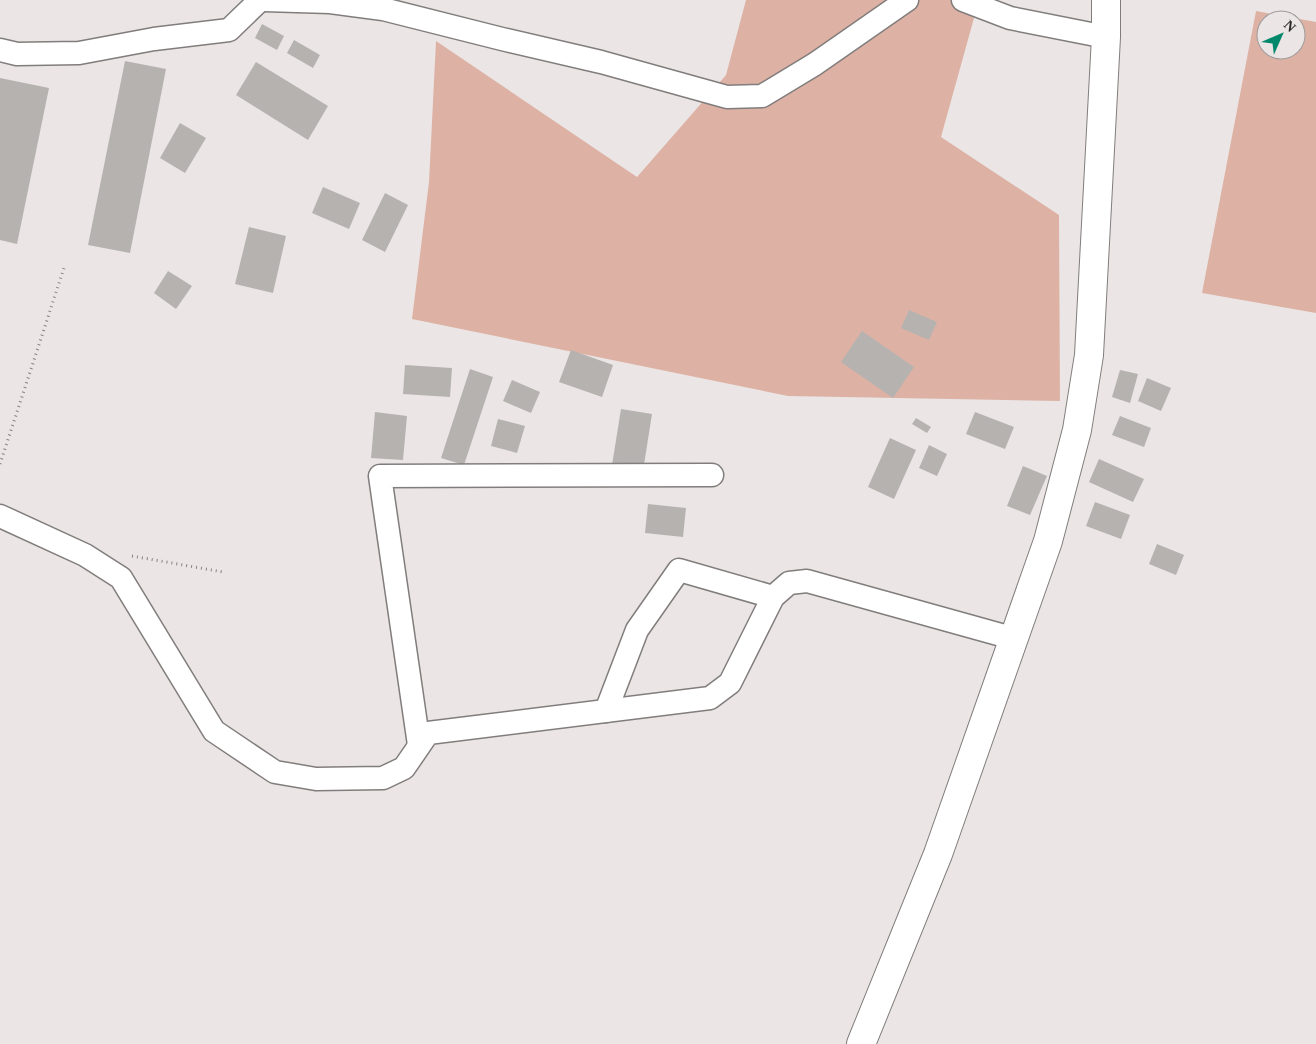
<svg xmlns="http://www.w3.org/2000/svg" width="1316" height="1044" font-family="'Times New Roman',serif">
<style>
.green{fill:#ddb2a5;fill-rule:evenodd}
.building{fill:#b6b2b0}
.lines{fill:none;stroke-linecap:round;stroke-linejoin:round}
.minor-casing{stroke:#817d7c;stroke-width:25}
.tertiary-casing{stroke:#817d7c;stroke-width:30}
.path{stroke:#868382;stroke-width:3;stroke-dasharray:1 4;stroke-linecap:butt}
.minor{stroke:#fff;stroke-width:22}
.tertiary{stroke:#fff;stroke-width:28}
</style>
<rect width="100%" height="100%" fill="#ebe6e5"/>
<!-- green -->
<g class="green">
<path d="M746 0H979L941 137 1059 215 1060 401 788 396 412 319 429 182 436 41 637 177 726 75Z"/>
<path d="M1256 11 1316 22V313L1202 293ZM1266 20H1296V50H1266Z"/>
</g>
<!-- building -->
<g class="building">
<path d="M262 24 284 36 277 50 255 38Z"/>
<path d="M294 40 320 55 313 68 287 53Z"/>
<path d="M125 61 166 69 130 253 88 245Z"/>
<path d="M256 62 328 106 308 140 236 95Z"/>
<path d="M0 78 49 88 17 244 0 240Z"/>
<path d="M180 123 206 138 185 173 160 158Z"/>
<path d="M323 187 360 203 349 229 312 213Z"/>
<path d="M385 193 408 205 385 252 362 240Z"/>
<path d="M249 227 286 236 273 293 235 284Z"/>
<path d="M168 271 192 286 176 309 154 293Z"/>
<path d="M909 310 937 322 929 340 901 328Z"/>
<path d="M862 331 914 367 893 398 841 362Z"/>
<path d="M571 350 613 365 602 397 559 382Z"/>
<path d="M405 365 452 368 450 397 403 394Z"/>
<path d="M470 369 493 377 464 465 441 458Z"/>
<path d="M1120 370 1138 374 1130 403 1112 397Z"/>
<path d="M1147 378 1171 388 1161 411 1138 401Z"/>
<path d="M512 380 540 392 531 413 503 401Z"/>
<path d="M621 409 652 414 643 471 612 465Z"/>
<path d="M375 412 407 416 403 460 371 458Z"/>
<path d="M975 412 1014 427 1005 449 966 434Z"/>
<path d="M1120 416 1151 428 1144 447 1112 435Z"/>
<path d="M916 418 931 427 927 433 912 424Z"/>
<path d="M498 419 525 426 517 453 491 446Z"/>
<path d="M890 438 916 450 894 499 868 487Z"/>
<path d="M929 445 947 454 937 476 919 468Z"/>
<path d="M1099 459 1144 479 1133 502 1089 482Z"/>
<path d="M1023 466 1047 476 1030 515 1007 506Z"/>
<path d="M1095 502 1130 515 1121 539 1086 526Z"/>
<path d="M648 504 686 508 683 537 645 533Z"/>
<path d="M1157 544 1184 555 1176 575 1149 564Z"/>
</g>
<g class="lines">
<defs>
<g id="minor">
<path d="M264 0 330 2 383 9 502 39 601 62 727 97 762 96 815 64 907 0"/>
<path d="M963 0 1010 18 1106 37"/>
<path d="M0 50 17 54 79 53 154 39 229 30 260 0"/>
<path d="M0 516 85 555 121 578 214 731 275 772 316 779 383 778 404 768 428 733 710 698 730 683 773 597 789 583 807 581 1012 638"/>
<path d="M606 711 637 630 679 570 773 597"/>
<path d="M419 745 380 476 712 475"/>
</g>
<path id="tertiary" d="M861 1044 938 854 1048 541 1077 430 1089 355 1106 37V0"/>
</defs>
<!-- minor casing -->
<use href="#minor" class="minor-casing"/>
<!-- tertiary casing -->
<use href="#tertiary" class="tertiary-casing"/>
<!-- path -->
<g class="path">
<path d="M0 464 65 265"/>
<path d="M132 556 223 572"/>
</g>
<!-- minor -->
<use href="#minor" class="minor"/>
<!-- tertiary -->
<use href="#tertiary" class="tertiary"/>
</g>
<!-- north arrow -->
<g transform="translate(1281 35) rotate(45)"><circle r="24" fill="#ebe6e5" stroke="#9f9c9b"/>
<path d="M0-4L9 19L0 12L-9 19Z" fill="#04886c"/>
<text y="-8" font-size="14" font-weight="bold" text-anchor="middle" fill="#2d2c2b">N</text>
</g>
</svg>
